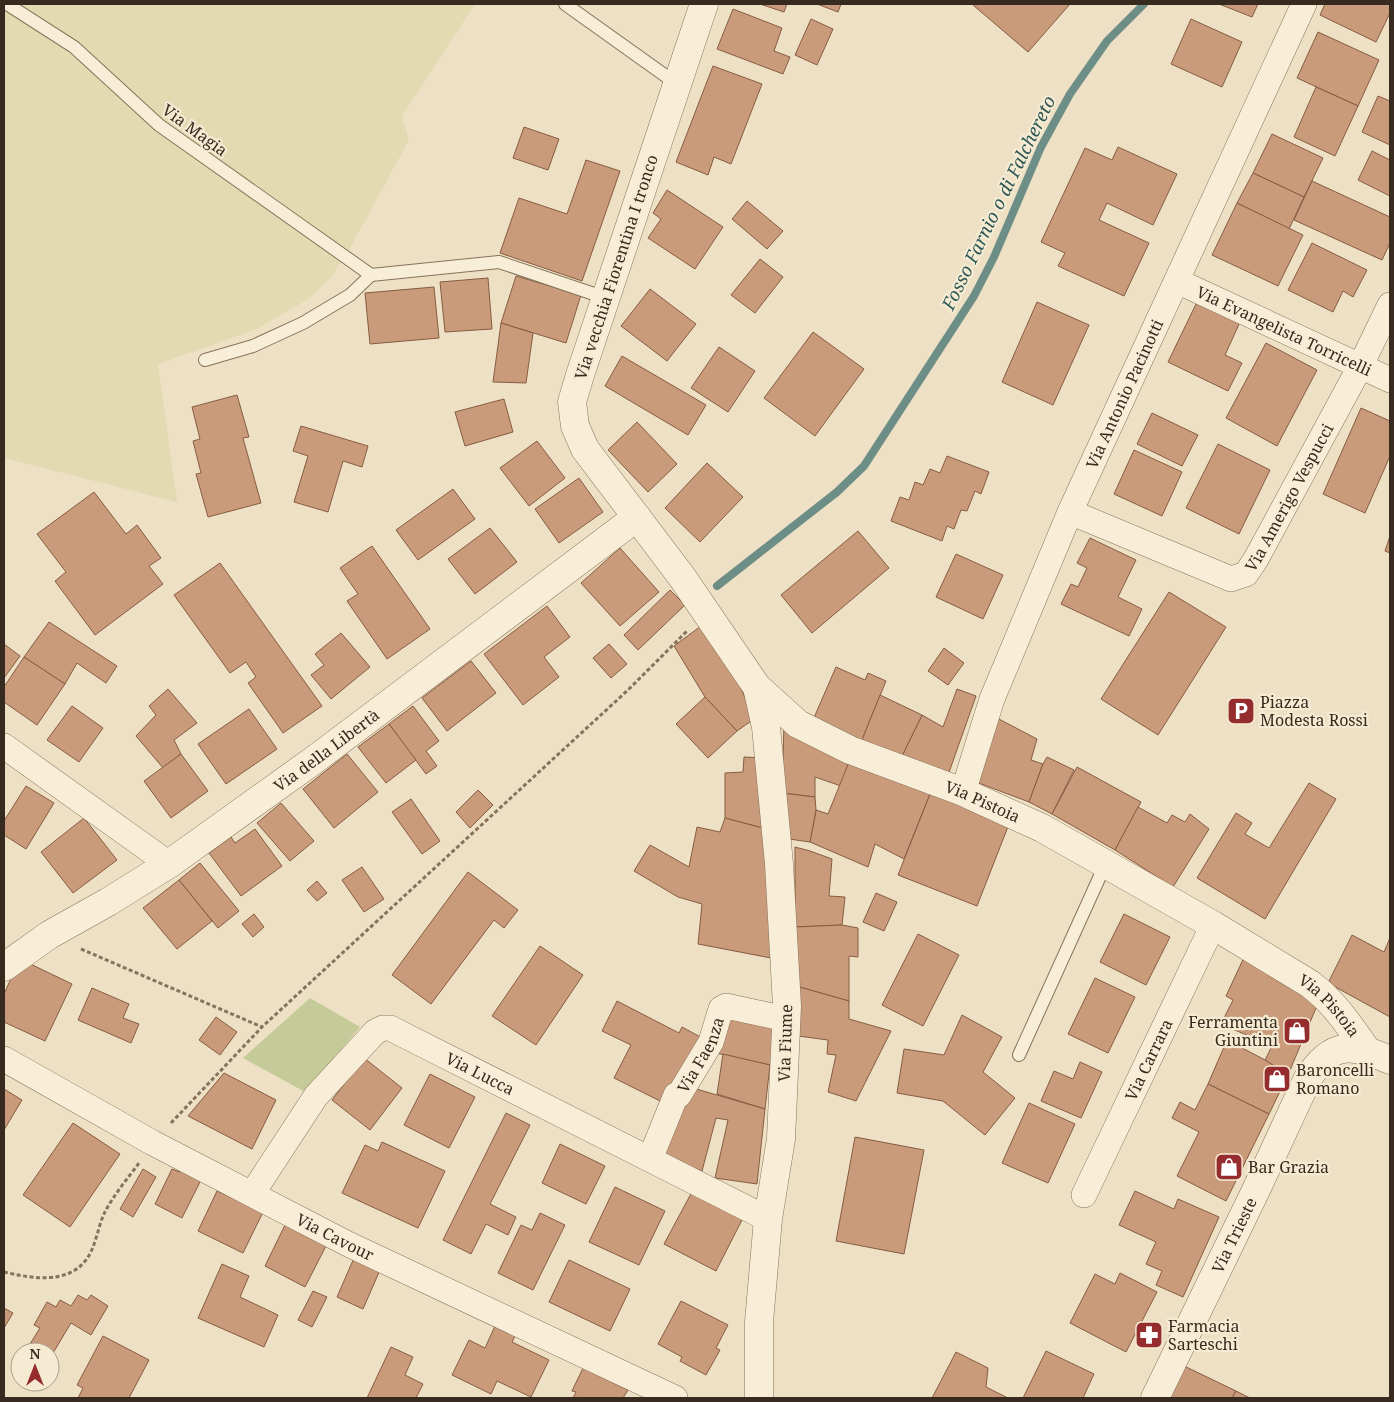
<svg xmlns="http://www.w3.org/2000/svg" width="1394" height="1402" font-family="'Noto Serif',serif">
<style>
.farmland{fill:#e2dab1}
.green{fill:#c5cb98}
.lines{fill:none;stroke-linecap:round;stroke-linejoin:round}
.stream{stroke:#6d8e86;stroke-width:8}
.building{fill:#ca9b7b;stroke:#865c41}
.service-casing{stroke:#87725b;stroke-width:14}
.minor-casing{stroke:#87725b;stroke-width:26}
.tertiary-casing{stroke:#87725b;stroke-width:29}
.path{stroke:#87725b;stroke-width:3;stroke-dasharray:4 2.5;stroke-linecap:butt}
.service{stroke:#f8eed7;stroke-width:12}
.minor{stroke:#f8eed7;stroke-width:25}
.tertiary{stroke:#f8eed7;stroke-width:28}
.labels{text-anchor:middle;stroke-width:4.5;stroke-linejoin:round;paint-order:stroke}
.street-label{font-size:16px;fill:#372a1e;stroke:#f5ebd3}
.poi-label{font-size:16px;fill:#372a1e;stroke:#f5ebd3;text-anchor:start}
.water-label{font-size:18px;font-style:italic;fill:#2e5754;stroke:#f5ebd3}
</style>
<rect width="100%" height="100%" fill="#ede0c4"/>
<!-- farmland -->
<path class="farmland" d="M4 4H475L402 116 409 140 350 248 330 278 310 298 257 329 158 364 177 502 4 458Z"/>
<!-- green -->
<path class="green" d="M310 998 360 1027 305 1092 243 1058Z"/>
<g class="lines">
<!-- stream -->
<path class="stream" d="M717 586 837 492 864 466 974 296 994 257 1041 147 1070 94 1107 41 1144 4"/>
</g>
<!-- building -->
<g class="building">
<path d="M760 4H787L784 12Z"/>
<path d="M817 4H841L838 12Z"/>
<path d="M974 4H1070L1028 52 973 5Z"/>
<path d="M1219 4H1258L1252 17Z"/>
<path d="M1325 4H1390V13L1376 42 1320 15Z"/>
<path d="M733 9 782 28 774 51 790 57 783 74 717 49Z"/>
<path d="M811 19 833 29 817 65 795 55Z"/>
<path d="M1191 19 1242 42 1222 87 1171 64Z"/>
<path d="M1318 32 1379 60 1358 106 1297 78Z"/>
<path d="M713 66 762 84 731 164 714 157 708 175 676 162Z"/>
<path d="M1316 87 1358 106 1335 156 1294 137Z"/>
<path d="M1378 96 1390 101V145L1362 132Z"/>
<path d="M524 127 559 139 548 170 513 158Z"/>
<path d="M1272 134 1323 158 1304 197 1253 173Z"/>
<path d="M1118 147 1177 174 1153 225 1107 203 1099 220 1149 243 1124 296 1058 266 1065 253 1041 242 1085 148 1112 160Z"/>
<path d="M1372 151 1390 160V196L1358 180Z"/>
<path d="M586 160 620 171 582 281 500 253 519 198 567 214Z"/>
<path d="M1253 173 1304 197 1289 229 1237 203Z"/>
<path d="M1312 181 1390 217V243L1382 260 1294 220Z"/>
<path d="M667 190 723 227 695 269 648 238 661 219 653 213Z"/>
<path d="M747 201 783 231 767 249 732 219Z"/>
<path d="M1237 203 1303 235 1278 286 1212 255Z"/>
<path d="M1312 243 1367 270 1353 297 1343 291 1333 312 1288 290Z"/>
<path d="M760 259 783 277 755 313 731 295Z"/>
<path d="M516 276 581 295 566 343 501 323Z"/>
<path d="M488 278 492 329 445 332 440 282Z"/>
<path d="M434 287 439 338 370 344 365 293Z"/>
<path d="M650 289 696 324 667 361 621 326Z"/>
<path d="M1037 302 1089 325 1053 405 1002 382Z"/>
<path d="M1197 302 1240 322 1225 355 1242 363 1228 391 1168 362Z"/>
<path d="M501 323 533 333 526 383 493 382Z"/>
<path d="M813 332 864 369 815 436 764 398Z"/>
<path d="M1266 343 1317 370 1277 446 1226 418Z"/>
<path d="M719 347 755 371 728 412 691 388Z"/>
<path d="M622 356 706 405 688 435 605 386Z"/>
<path d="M237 395 249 437 243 438 261 503 208 517 196 474 201 473 193 441 200 439 192 407Z"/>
<path d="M504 399 513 432 465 446 455 412Z"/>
<path d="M1361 408 1390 421V456L1365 513 1323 494Z"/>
<path d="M1152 413 1198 435 1182 466 1137 444Z"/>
<path d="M637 422 677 464 648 492 608 450Z"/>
<path d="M301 426 368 446 362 467 343 461 328 512 294 502 308 456 293 451Z"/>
<path d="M537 441 565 478 529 506 500 468Z"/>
<path d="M1218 444 1270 470 1239 534 1186 508Z"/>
<path d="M1134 450 1182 472 1162 516 1114 494Z"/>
<path d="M947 456 989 472 981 494 975 491 967 511 961 510 954 529 947 526 942 541 891 521 900 497 909 500 915 482 923 485 930 469 940 473Z"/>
<path d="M707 463 743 497 700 542 665 508Z"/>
<path d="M579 478 603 512 559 543 535 509Z"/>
<path d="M453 489 475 519 418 560 396 530Z"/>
<path d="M94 492 126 534 137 525 161 558 149 566 163 584 95 635 55 581 66 572 37 534Z"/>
<path d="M490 528 517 562 475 594 448 559Z"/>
<path d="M858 531 889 568 812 633 781 595Z"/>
<path d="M1390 536V553L1385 551Z"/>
<path d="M1090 538 1136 560 1118 597 1142 609 1129 636 1061 604 1071 584 1078 587 1087 568 1077 563Z"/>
<path d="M372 546 430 629 387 659 347 601 358 594 340 568Z"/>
<path d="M620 548 659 592 620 626 581 583Z"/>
<path d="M956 554 1003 575 983 619 936 597Z"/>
<path d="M220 563 322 706 283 733 248 683 256 677 246 662 230 673 174 595Z"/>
<path d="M670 590 685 605 638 650 624 635Z"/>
<path d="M1169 592 1226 627 1158 735 1101 699Z"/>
<path d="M547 606 570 637 544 657 559 677 523 705 484 654Z"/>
<path d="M49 622 117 666 106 683 77 663 65 684 24 657Z"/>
<path d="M701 626 732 667 754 719 737 731 705 697 674 646Z"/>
<path d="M341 633 370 667 331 699 311 675 324 665 315 654Z"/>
<path d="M4 644 20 656 4 678Z"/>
<path d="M609 644 627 664 611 678 593 658Z"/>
<path d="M944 648 964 663 948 685 928 671Z"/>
<path d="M24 657 65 684 37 725 4 702V687Z"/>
<path d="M471 661 496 693 447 731 422 698Z"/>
<path d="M836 667 865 680 868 673 886 681 862 740 813 720Z"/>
<path d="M168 689 197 723 174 740 181 754 163 768 136 736 156 715 149 706Z"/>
<path d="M957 689 976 696 947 778 902 756 922 715 943 727Z"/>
<path d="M880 695 922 715 902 756 862 740Z"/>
<path d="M705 697 737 731 708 758 676 724Z"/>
<path d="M72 706 103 728 79 762 47 740Z"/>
<path d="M413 706 439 741 426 751 437 766 426 774 389 724Z"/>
<path d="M249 709 277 749 226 784 198 744Z"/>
<path d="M995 717 1037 739 1031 760 1043 764 1029 802 976 782Z"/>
<path d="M784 723 851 757 841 786 815 777V797L782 793Z"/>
<path d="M389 724 416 760 386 783 358 747Z"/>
<path d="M181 754 208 791 171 818 144 781Z"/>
<path d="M347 754 378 792 334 828 303 789Z"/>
<path d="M744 757 763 758 770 830 725 818V773L743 772Z"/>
<path d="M1047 757 1074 770 1052 814 1029 802 1043 764Z"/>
<path d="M849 762 932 789 904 859 875 844 868 867 810 842 816 810 828 814Z"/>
<path d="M1077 767 1141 802 1115 850 1052 814Z"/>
<path d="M1309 783 1336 799 1265 919 1197 878 1236 813 1252 823 1245 834 1269 848Z"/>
<path d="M26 786 54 803 26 849 4 835V821Z"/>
<path d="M932 789 1011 819 977 906 898 875Z"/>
<path d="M478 790 493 805 470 828 456 812Z"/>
<path d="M782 793 815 797 816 810 810 842 782 838Z"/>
<path d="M411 799 440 841 422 854 392 812Z"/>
<path d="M281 803 314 841 290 861 257 823Z"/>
<path d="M1138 807 1167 823 1172 815 1185 822 1190 814 1209 829 1173 887 1115 850Z"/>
<path d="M84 818 117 860 73 893 41 852Z"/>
<path d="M725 818 770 830 771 958 698 944 702 904 678 897 634 871 650 845 689 867 697 827 720 832Z"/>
<path d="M255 829 282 866 241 896 209 853 231 837 235 843Z"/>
<path d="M795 847 810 851 832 859 829 896 845 897 842 925 795 927Z"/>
<path d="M200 863 239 911 218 928 179 880Z"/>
<path d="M362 867 384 899 364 912 342 880Z"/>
<path d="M468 872 518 910 504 928 494 920 431 1004 392 975Z"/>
<path d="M179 880 212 921 177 949 143 908Z"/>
<path d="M317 881 327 893 317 901 307 890Z"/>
<path d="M876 893 897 902 884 931 863 922Z"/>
<path d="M254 914 264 927 253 937 242 924Z"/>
<path d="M1124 914 1170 937 1146 985 1100 962Z"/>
<path d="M842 925 858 928V957L849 956V1001L796 986 795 927Z"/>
<path d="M918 934 959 955 923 1026 882 1005Z"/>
<path d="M1352 935 1384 952 1390 938V1017L1328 983Z"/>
<path d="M540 946 583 975 536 1045 492 1016Z"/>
<path d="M1247 951 1321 996 1288 1075 1265 1060 1272 1046 1221 1024 1233 1000 1226 996Z"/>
<path d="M20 959 72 984 45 1041 4 1022V994Z"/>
<path d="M1095 978 1135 997 1108 1053 1068 1034Z"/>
<path d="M796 986 849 1001V1019L891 1031 856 1101 828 1092 836 1055 827 1054 828 1040 798 1036Z"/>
<path d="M92 988 129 1004 123 1018 139 1024 131 1043 78 1020Z"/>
<path d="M617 1001 679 1033 682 1027 704 1039 662 1102 614 1078 631 1045 602 1031Z"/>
<path d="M726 1012 776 1022 770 1065 716 1053Z"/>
<path d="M962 1015 1002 1037 983 1072 1015 1098 985 1135 943 1101 897 1093 904 1049 944 1055Z"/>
<path d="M216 1017 237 1032 220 1055 199 1040Z"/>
<path d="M1227 1040 1265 1060 1288 1075 1269 1114 1208 1084Z"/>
<path d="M723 1054 770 1065 765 1109 717 1094Z"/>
<path d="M364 1058 402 1088 370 1130 332 1100Z"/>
<path d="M1080 1062 1102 1072 1081 1118 1041 1101 1054 1071 1073 1079Z"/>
<path d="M224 1073 276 1100 252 1149 188 1116Z"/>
<path d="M430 1074 475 1097 449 1148 404 1125Z"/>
<path d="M1208 1084 1269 1114 1226 1201 1177 1176 1199 1132 1172 1118 1180 1102 1195 1110Z"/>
<path d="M686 1086 765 1109 757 1184 715 1178 728 1120 716 1118 702 1171 664 1159Z"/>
<path d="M4 1089 22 1100 4 1130Z"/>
<path d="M1029 1103 1075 1124 1048 1183 1002 1163Z"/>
<path d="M506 1113 530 1125 490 1204 516 1217 508 1235 486 1224 471 1254 443 1240Z"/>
<path d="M73 1123 120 1154 70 1227 23 1195Z"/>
<path d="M855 1137 924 1150 904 1254 836 1241Z"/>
<path d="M382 1142 445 1171 418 1228 342 1193 365 1145 378 1151Z"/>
<path d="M560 1144 605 1166 586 1204 542 1183Z"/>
<path d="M183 1166 203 1176 182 1218 155 1204 172 1169 180 1172Z"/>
<path d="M143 1169 156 1177 133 1217 120 1209Z"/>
<path d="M615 1187 665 1211 639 1265 589 1242Z"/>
<path d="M693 1190 744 1216 716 1271 664 1244Z"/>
<path d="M217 1191 239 1201 241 1196 265 1208 243 1253 198 1231Z"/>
<path d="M1135 1191 1174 1209 1178 1199 1219 1217 1183 1297 1156 1285 1162 1271 1146 1264 1156 1242 1119 1225Z"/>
<path d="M540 1213 565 1225 533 1290 498 1273 521 1225 532 1230Z"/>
<path d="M286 1223 327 1244 305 1287 265 1266Z"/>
<path d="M354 1258 380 1270 363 1309 337 1297Z"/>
<path d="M569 1260 630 1289 610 1331 549 1302Z"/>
<path d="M222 1264 249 1276 240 1297 278 1315 264 1347 198 1318Z"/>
<path d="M1120 1273 1157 1292 1126 1352 1070 1323 1095 1274 1115 1284Z"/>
<path d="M313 1291 327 1297 312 1327 298 1320Z"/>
<path d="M78 1295 87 1300 91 1295 108 1306 91 1335 71 1323 50 1358V1352H25L40 1328 34 1325 47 1302 56 1307 60 1300 71 1306Z"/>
<path d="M681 1301 728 1325 716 1348 720 1350 706 1375 680 1361 682 1357 658 1344Z"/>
<path d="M4 1308 13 1313 4 1328Z"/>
<path d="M495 1326 515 1336 512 1342 549 1360 531 1397 497 1381 491 1394 452 1375 469 1340 485 1348Z"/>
<path d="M103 1336 149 1360 129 1398H78L83 1388 77 1385Z"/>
<path d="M391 1347 413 1357 405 1375 423 1384 416 1398H367Z"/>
<path d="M1046 1351 1094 1374 1083 1398H1023Z"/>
<path d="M956 1352 988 1368 986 1387 1008 1398H932Z"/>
<path d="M20 1361V1376L13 1372Z"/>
<path d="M1182 1365 1236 1391 1232 1398H1166Z"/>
<path d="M583 1368 628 1390 623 1398H573L576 1392 572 1391Z"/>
<path d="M29 1382H45L41 1389Z"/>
<path d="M1236 1391 1250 1398H1232Z"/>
</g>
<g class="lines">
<defs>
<g id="service">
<path d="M7 4 74 47 159 125 371 275"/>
<path d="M565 4 677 84"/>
<path d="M205 360 253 346 303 323 350 295 371 275 499 262 606 298"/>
<path d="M1019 1055 1105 865"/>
</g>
<g id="minor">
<path id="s1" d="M1177 281 1390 380"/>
<path id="s2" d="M1070 512 1231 579 1246 574 1256 559 1361 365 1390 305"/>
<path d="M4 746 169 864"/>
<path id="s3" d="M963 792 992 699 1070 512 1304 4"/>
<path id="s4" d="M4 1059 153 1143 348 1244 675 1398"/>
<path id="s5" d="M650 1159 676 1095H679L711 1042 721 1009 726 1006 786 1019"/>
<path id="s6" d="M252 1194 316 1096 375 1032 383 1028H390L768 1219"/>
<path id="s7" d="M1084 1195 1213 925"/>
</g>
<g id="tertiary">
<path id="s8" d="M704 4 580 375 572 402 575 426 585 449 682 577 757 687 798 724 850 750 963 792 1042 828 1213 925 1310 984C1334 1002 1349 1025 1366 1049"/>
<path d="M757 687 766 727 779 864 787 1006 781 1139 768 1219 759 1322V1398"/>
<path id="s9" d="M4 967 49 935 108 902 169 864 314 760 637 517"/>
<path id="s10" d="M1155 1398 1256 1190 1307 1080C1331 1041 1351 1043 1390 1060"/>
</g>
</defs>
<!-- service casing -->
<use href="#service" class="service-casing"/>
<!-- minor casing -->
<use href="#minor" class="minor-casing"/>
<!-- tertiary casing -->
<use href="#tertiary" class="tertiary-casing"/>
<!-- path -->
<g class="path">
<path d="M81 949 262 1027"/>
<path d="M171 1123 262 1027 628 690 687 631"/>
<path d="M4 1272C30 1278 67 1285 86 1260 95 1249 98 1227 104 1214 112 1197 128 1178 139 1163"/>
</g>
<!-- service -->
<use href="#service" class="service"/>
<!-- minor -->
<use href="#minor" class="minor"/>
<!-- tertiary -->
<use href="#tertiary" class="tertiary"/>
</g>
<!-- icons -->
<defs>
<symbol id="parking-square" viewBox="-11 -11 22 22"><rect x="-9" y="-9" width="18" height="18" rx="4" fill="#952c2e" stroke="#f5ebd3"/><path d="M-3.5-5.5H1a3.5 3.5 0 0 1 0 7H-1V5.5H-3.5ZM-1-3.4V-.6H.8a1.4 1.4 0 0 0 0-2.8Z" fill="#fff"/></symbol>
<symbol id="shop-square" viewBox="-11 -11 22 22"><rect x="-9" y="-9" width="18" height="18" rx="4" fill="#952c2e" stroke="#f5ebd3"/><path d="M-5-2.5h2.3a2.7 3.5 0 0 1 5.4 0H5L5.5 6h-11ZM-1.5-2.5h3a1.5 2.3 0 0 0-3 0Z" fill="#fff"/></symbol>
<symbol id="pharmacy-square" viewBox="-11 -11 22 22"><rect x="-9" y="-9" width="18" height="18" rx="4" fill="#952c2e" stroke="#f5ebd3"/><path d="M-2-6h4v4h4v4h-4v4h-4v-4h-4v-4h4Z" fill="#fff"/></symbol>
</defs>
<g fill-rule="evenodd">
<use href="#parking-square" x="1225" y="695" width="32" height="32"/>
<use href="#shop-square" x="1281" y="1015" width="32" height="32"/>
<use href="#shop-square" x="1261" y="1063" width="32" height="32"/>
<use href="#shop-square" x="1213" y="1151" width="32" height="32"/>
<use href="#pharmacy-square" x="1133" y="1319" width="32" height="32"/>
</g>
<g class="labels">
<!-- street labels -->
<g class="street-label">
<text transform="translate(195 130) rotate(36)" y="6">Via Magia</text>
<text transform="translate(616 267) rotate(-72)" y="6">Via vecchia Fiorentina I tronco</text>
<text dy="6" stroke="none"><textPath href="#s1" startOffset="118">Via Evangelista Torricelli</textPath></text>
<text dy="6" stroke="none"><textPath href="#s3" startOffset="430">Via Antonio Pacinotti</textPath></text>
<text dy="6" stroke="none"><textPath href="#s2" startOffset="278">Via Amerigo Vespucci</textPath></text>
<text dy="6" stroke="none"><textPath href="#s9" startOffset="389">Via della Libertà</textPath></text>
<text dy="6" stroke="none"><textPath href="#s8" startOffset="1018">Via Pistoia</textPath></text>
<text dy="6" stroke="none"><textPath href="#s8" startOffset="1422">Via Pistoia</textPath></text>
<text transform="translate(785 1043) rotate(-88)" y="6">Via Fiume</text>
<text dy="6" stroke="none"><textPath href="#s5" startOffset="118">Via Faenza</textPath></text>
<text dy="6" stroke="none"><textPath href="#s7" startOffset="150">Via Carrara</textPath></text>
<text dy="6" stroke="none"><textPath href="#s6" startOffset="321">Via Lucca</textPath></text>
<text dy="6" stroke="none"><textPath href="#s10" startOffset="181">Via Trieste</textPath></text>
<text dy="6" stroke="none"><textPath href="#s4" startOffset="376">Via Cavour</textPath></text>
</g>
<!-- poi labels -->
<g class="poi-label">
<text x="1260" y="708">Piazza<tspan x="1260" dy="18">Modesta Rossi</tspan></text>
<text x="1278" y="1028" text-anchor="end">Ferramenta<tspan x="1278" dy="18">Giuntini</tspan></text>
<text x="1296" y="1076">Baroncelli<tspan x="1296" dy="18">Romano</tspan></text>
<text x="1248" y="1173">Bar Grazia</text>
<text x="1168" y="1332">Farmacia<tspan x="1168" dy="18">Sarteschi</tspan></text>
</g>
<!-- water labels -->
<g class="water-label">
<text transform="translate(999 203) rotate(-64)" y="6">Fosso Farnio o di Falchereto</text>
</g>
</g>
<!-- border -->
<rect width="1394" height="1402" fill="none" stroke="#372a1e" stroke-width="10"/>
<!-- north arrow -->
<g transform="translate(35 1367)"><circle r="24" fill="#f5ebd3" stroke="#a99e8b"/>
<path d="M0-4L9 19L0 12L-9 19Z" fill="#952c2e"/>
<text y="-8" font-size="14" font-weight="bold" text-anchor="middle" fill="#372a1e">N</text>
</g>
</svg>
